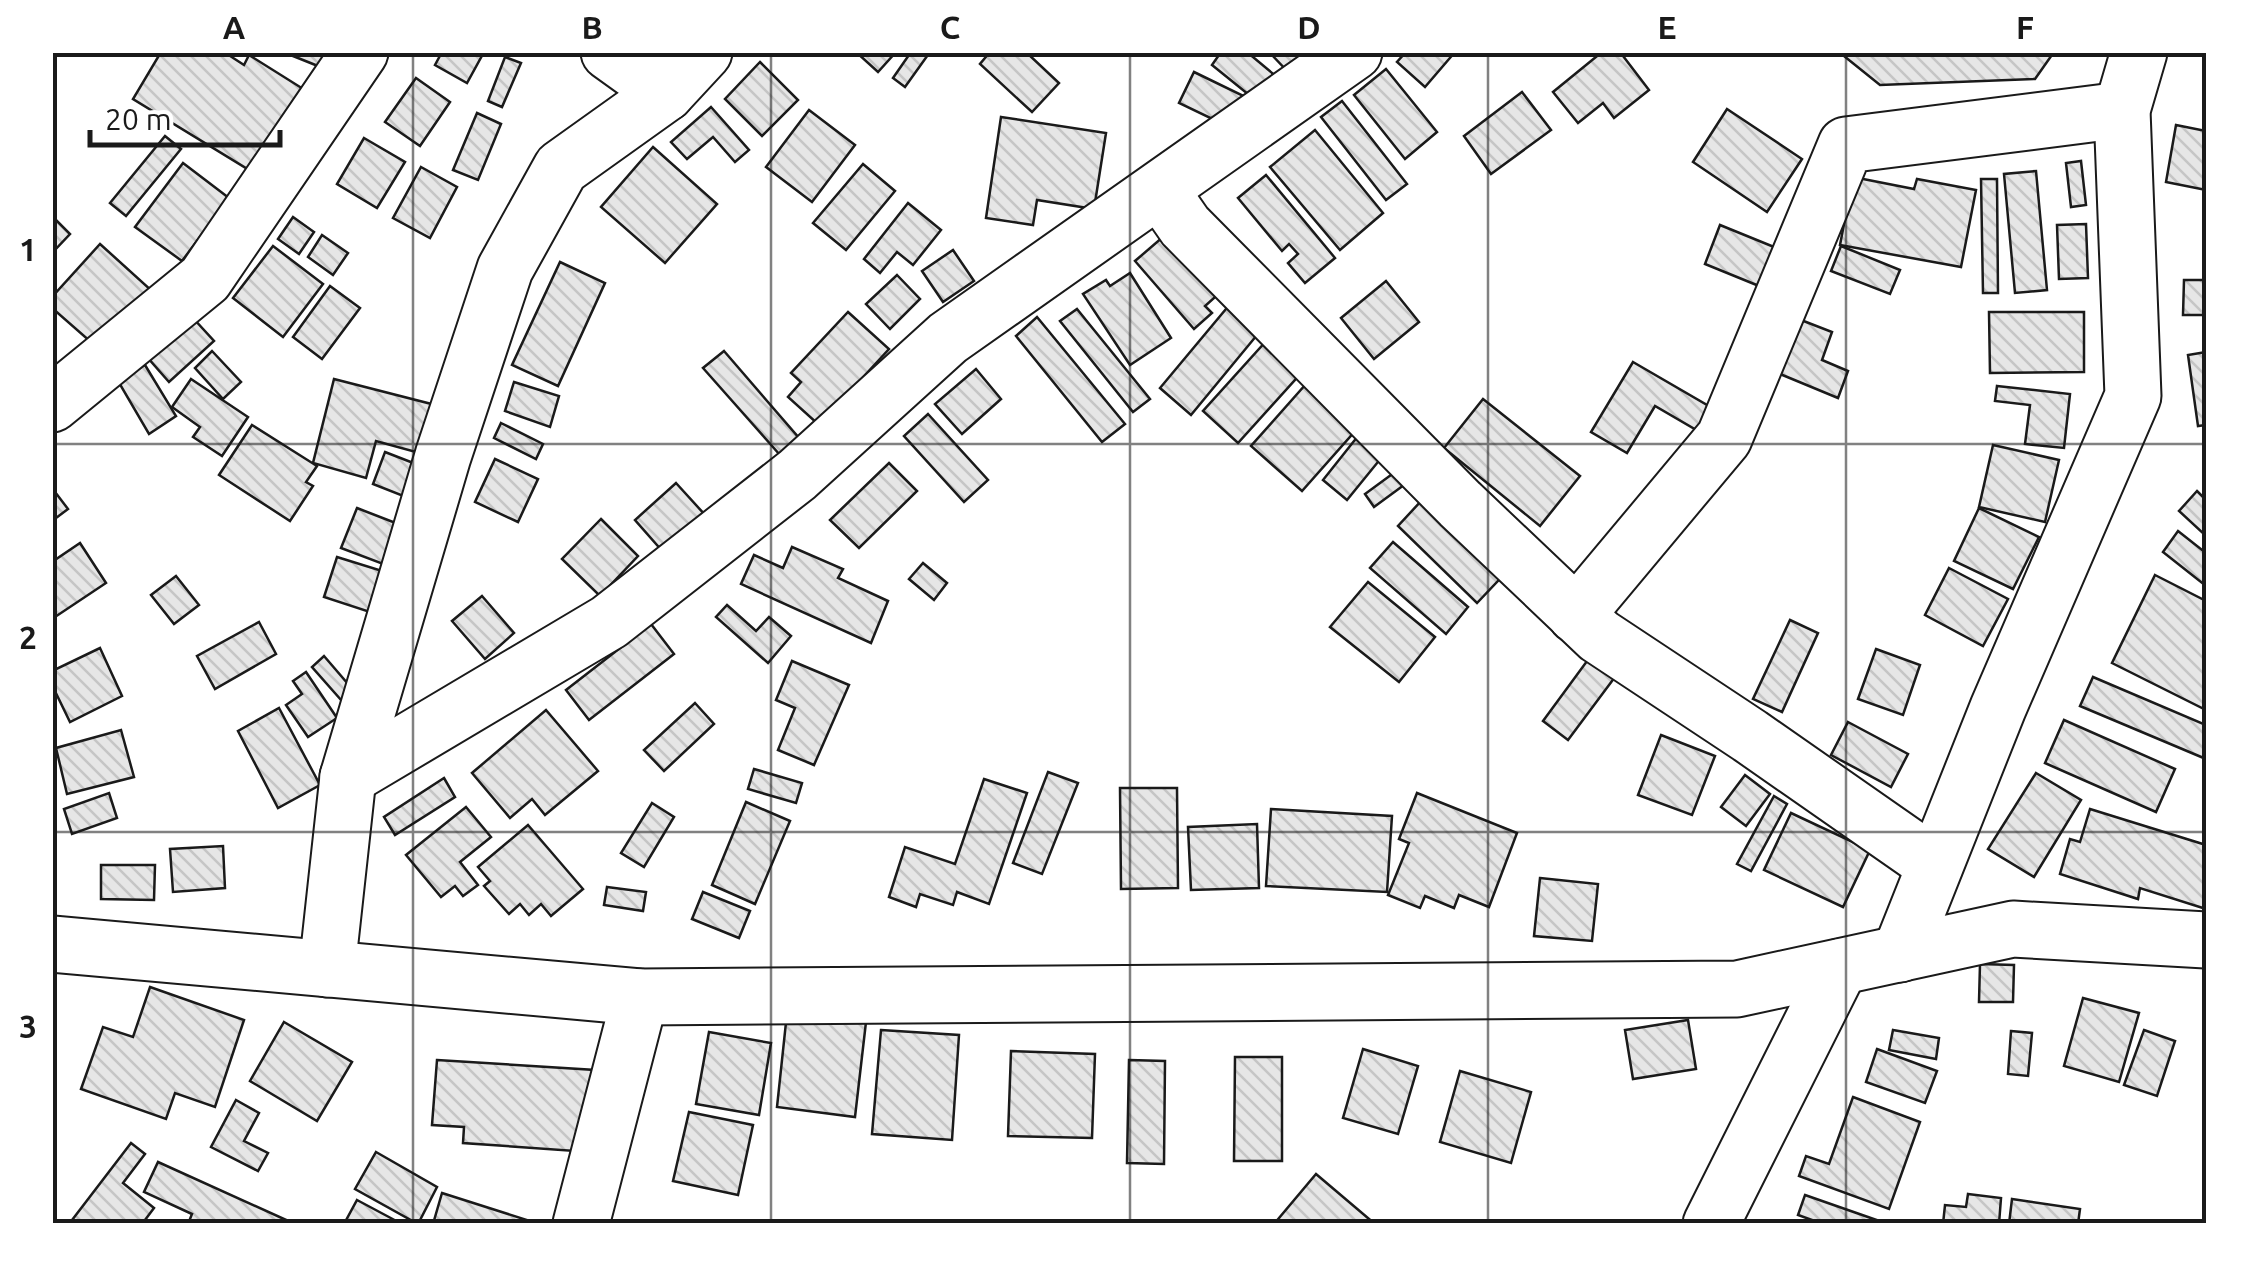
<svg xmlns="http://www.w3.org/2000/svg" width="2259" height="1276" font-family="Ubuntu,sans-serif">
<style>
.building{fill:url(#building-back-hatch);stroke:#1a1a1a;stroke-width:2.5}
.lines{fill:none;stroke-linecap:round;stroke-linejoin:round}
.minor-casing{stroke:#1a1a1a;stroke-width:59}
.tertiary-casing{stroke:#1a1a1a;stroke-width:59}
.minor{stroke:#fff;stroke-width:55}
.tertiary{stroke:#fff;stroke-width:55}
.grid{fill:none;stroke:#1a1a1a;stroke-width:2.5;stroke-opacity:0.55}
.neatline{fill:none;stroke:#1a1a1a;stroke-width:4}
.grid-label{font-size:32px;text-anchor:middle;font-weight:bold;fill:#1a1a1a}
</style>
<defs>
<pattern id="building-back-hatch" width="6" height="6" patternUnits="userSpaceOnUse" patternTransform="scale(2.5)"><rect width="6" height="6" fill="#e6e6e6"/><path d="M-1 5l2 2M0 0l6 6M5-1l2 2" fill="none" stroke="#c5c5c5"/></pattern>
</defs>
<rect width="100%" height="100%" fill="#fff"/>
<!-- building -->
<g class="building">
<path d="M161 52H224L244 65 249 55 316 97 259 176 133 99Z"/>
<path d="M283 52H335L328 70Z"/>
<path d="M442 52H484L467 83 435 65Z"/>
<path d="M856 52H896L878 72Z"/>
<path d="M911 52H930L905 87 893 78Z"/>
<path d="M990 52H1026L1059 83 1032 112 980 64Z"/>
<path d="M1221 52H1247L1278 78 1259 103 1212 65Z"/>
<path d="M1269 52H1312L1290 74Z"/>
<path d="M1406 52H1455L1425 87 1397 62Z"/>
<path d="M1602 52H1620L1649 90 1614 118 1603 103 1578 123 1553 92Z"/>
<path d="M1839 52H2054L2035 79 1880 85Z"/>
<path d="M505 57 521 63 502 107 488 101Z"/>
<path d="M760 62 798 100 762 136 725 99Z"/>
<path d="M1386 69 1437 132 1405 159 1354 95Z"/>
<path d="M1194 72 1256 102 1229 127 1179 103Z"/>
<path d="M416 78 450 102 420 146 385 122Z"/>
<path d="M1522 92 1551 130 1491 174 1464 136Z"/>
<path d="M1342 101 1407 184 1386 200 1321 117Z"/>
<path d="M711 107 749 150 735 162 713 137 687 159 671 142Z"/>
<path d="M1727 109 1802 159 1767 212 1693 162Z"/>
<path d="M809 110 855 145 812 202 766 167Z"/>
<path d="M477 113 501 124 478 180 453 170Z"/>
<path d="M1001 117 1106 133 1094 209 1037 200 1033 225 986 218Z"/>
<path d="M2176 125 2206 131V190L2166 182Z"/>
<path d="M1315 130 1383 213 1340 250 1270 167Z"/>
<path d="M165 136 181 149 126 216 110 203Z"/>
<path d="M364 138 405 162 377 208 337 184Z"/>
<path d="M653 147 717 204 665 263 601 207Z"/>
<path d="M2081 161 2086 205 2071 207 2066 163Z"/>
<path d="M183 163 229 198 182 261 135 227Z"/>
<path d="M863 164 895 191 846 250 813 223Z"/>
<path d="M421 167 457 187 430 238 393 218Z"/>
<path d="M2036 171 2047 290 2015 293 2004 174Z"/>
<path d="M1266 175 1335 258 1305 283 1288 263 1298 254 1289 244 1282 251 1238 198Z"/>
<path d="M1853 177 1914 189 1917 179 1976 190 1961 267 1840 245Z"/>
<path d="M1981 179H1997L1998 293H1983Z"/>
<path d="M908 203 941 230 913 265 897 252 880 273 864 259Z"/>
<path d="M52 216 70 234 52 253Z"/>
<path d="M293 217 314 232 299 254 278 239Z"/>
<path d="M2086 224 2088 278 2059 279 2057 225Z"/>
<path d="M1720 225 1779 249 1764 288 1705 264Z"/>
<path d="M1171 230 1223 290 1205 306 1212 313 1194 329 1135 261Z"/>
<path d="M322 235 348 253 333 275 308 257Z"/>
<path d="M100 244 152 291 100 350 52 308V297Z"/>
<path d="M273 246 323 284 283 337 233 298Z"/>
<path d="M1841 246 1900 270 1890 294 1831 271Z"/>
<path d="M953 250 974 281 943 302 922 271Z"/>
<path d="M560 262 605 283 558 386 512 365Z"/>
<path d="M1130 273 1171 338 1130 365 1083 294 1106 280 1110 286Z"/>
<path d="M897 275 920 299 890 329 866 304Z"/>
<path d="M2184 280H2206V315H2183Z"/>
<path d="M1386 281 1419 322 1374 359 1341 318Z"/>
<path d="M330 286 360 308 322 359 293 337Z"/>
<path d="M1231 303 1262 329 1191 415 1160 388Z"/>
<path d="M1077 309 1150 399 1133 412 1060 321Z"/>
<path d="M848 312 889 349 819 425 788 397 801 382 791 373Z"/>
<path d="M1989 312H2084V372L1990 373Z"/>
<path d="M1037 317 1125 424 1102 442 1016 336Z"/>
<path d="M193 318 214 341 169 382 148 358Z"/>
<path d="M1801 320 1832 332 1822 360 1848 371 1838 398 1780 374Z"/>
<path d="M1268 339 1303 371 1238 443 1203 411Z"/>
<path d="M212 351 241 382 223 399 195 368Z"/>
<path d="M724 351 799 438 780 455 703 368Z"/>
<path d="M2206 352V425L2198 426 2188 355Z"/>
<path d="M1633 362 1719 412 1705 435 1655 406 1627 453 1591 432Z"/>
<path d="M145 365 176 416 149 434 118 381Z"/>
<path d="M976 369 1001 399 962 434 935 404Z"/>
<path d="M191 379 248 417 222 456 193 437 200 427 172 407Z"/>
<path d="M334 379 447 408 434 457 376 441 366 478 313 463Z"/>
<path d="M514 382 559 396 550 427 505 411Z"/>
<path d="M1306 384 1356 430 1302 491 1251 446Z"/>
<path d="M1997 386 2070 394 2064 448 2025 444 2030 405 1995 401Z"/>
<path d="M1483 399 1580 476 1540 526 1444 448Z"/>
<path d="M928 414 988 480 964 502 904 436Z"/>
<path d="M501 423 543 444 536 459 494 438Z"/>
<path d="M252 425 317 466 306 482 313 486 290 521 219 475Z"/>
<path d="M1358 436 1382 457 1347 500 1323 480Z"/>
<path d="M1993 445 2059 460 2045 522 1979 507Z"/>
<path d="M385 452 434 471 421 503 373 484Z"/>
<path d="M495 459 538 479 518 522 475 502Z"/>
<path d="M889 463 917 491 859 548 830 520Z"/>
<path d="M1395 472 1404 485 1374 507 1365 494Z"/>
<path d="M676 483 706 516 664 553 635 520Z"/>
<path d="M1434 487 1513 565 1477 603 1398 526Z"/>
<path d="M52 488 68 509 52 521Z"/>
<path d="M2197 491 2206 500V536L2179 511Z"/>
<path d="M357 508 406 527 391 567 341 548Z"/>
<path d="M1979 508 2039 537 2013 589 1954 561Z"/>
<path d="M601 519 638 556 600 596 562 559Z"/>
<path d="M2178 531 2206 553V586L2163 552Z"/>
<path d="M1393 542 1468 607 1446 634 1370 568Z"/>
<path d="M80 543 106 583 52 619V562Z"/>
<path d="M792 547 843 569 838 578 888 601 871 643 741 584 754 555 783 568Z"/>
<path d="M337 557 392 574 379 615 324 597Z"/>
<path d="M923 563 947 583 934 600 909 579Z"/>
<path d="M1949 568 2008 599 1983 646 1925 615Z"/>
<path d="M2155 575 2206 601V710L2112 663Z"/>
<path d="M176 576 199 605 174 624 151 595Z"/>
<path d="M1368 582 1435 637 1399 682 1330 627Z"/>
<path d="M482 596 514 633 485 659 452 621Z"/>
<path d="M727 605 756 631 769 617 791 636 768 663 716 617Z"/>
<path d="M1790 620 1818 633 1782 712 1753 699Z"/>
<path d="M259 622 276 654 215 689 197 656Z"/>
<path d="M651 624 674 654 589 720 566 690Z"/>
<path d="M100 648 122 696 70 722 52 685V671Z"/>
<path d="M1876 649 1920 665 1903 715 1858 699Z"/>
<path d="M324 656 360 698 349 709 312 667Z"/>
<path d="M1590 657 1615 677 1568 740 1543 721Z"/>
<path d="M792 661 849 685 814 765 778 750 795 708 776 700Z"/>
<path d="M306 672 337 718 308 737 286 705 302 694 293 681Z"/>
<path d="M2093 677 2206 725V759L2080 706Z"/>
<path d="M695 703 714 724 664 771 644 750Z"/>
<path d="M279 708 320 785 278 808 238 731Z"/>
<path d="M546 710 598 771 545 815 532 799 510 818 472 773Z"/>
<path d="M2064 720 2175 769 2156 812 2045 763Z"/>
<path d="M1848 722 1908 754 1891 787 1831 755Z"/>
<path d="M121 730 134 777 67 794 56 748Z"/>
<path d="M1661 735 1715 756 1692 815 1638 795Z"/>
<path d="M754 769 802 783 796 803 748 789Z"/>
<path d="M1048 772 1078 783 1042 874 1013 863Z"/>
<path d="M2036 773 2081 800 2034 877 1988 849Z"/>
<path d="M1745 775 1770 794 1746 826 1721 807Z"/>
<path d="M444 778 455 797 395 835 384 817Z"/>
<path d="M984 779 1027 793 989 904 957 892 953 905 920 894 916 907 889 897 905 847 955 864Z"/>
<path d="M1120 788H1177L1178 888 1121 889Z"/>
<path d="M109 793 117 818 72 834 64 809Z"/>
<path d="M1417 793 1517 833 1489 907 1459 895 1454 908 1425 896 1420 908 1388 895 1409 843 1399 839Z"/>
<path d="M1774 796 1787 804 1751 871 1737 864Z"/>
<path d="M746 802 790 821 755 904 712 885Z"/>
<path d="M652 803 674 817 644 867 621 853Z"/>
<path d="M466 807 491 837 460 862 478 885 463 896 455 886 441 897 406 855Z"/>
<path d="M1271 809 1392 816 1387 892 1266 886Z"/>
<path d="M2090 809 2206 845V909L2140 888 2138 899 2060 874 2070 839 2080 842Z"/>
<path d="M1791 813 1870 850 1843 907 1764 870Z"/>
<path d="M1257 824 1259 888 1191 890 1188 827Z"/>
<path d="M528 825 583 889 551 916 541 904 529 915 520 904 509 914 484 886 490 881 478 867Z"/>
<path d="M223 846 225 888 173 892 170 849Z"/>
<path d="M101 865H155L154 900 101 899Z"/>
<path d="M1540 878 1598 884 1592 941 1534 936Z"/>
<path d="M607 887 646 892 643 911 604 905Z"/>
<path d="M703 892 750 911 739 938 692 919Z"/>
<path d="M1980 964 2014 965 2013 1002H1979Z"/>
<path d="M150 987 244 1020 215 1107 175 1093 166 1119 81 1089 103 1027 133 1037Z"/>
<path d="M2083 998 2139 1013 2119 1082 2064 1066Z"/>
<path d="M787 1013 866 1022 855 1117 777 1107Z"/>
<path d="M1688 1020 1696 1069 1633 1079 1625 1030Z"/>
<path d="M284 1022 352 1062 317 1121 250 1081Z"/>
<path d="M881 1030 959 1035 952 1140 872 1134Z"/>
<path d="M1893 1030 1939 1038 1936 1059 1889 1050Z"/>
<path d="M2144 1030 2175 1041 2157 1096 2124 1085Z"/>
<path d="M2011 1031 2032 1033 2028 1076 2008 1074Z"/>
<path d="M709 1032 771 1043 759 1115 696 1104Z"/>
<path d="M1363 1049 1418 1066 1398 1134 1343 1118Z"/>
<path d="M1877 1049 1937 1071 1925 1103 1866 1082Z"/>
<path d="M1011 1051 1095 1054 1092 1138 1008 1136Z"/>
<path d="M1235 1057H1282V1161H1234Z"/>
<path d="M437 1060 595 1070 589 1152 463 1143 464 1127 432 1125Z"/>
<path d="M1129 1060 1165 1061 1164 1164 1127 1163Z"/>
<path d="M1460 1071 1531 1092 1511 1163 1440 1142Z"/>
<path d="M1853 1097 1920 1122 1889 1209 1799 1176 1806 1156 1829 1164Z"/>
<path d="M236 1100 259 1113 244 1141 268 1153 258 1171 211 1147Z"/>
<path d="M689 1112 753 1125 738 1195 673 1181Z"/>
<path d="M131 1143 145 1154 123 1183 154 1208 142 1224H69Z"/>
<path d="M376 1152 437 1187 418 1224 355 1189Z"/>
<path d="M158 1162 295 1224H188L192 1214 144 1192Z"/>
<path d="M1316 1174 1375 1224H1274Z"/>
<path d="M442 1193 530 1221 529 1224H433Z"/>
<path d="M1968 1194 2001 1198 1999 1224H1943L1945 1205 1966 1207Z"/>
<path d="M1805 1195 1888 1224H1823L1798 1215Z"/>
<path d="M2012 1199 2080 1209 2078 1224H2009Z"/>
<path d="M357 1200 402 1224H344Z"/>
</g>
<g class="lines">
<defs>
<g id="minor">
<path d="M609 52 666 93"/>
<path d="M1160 190 1185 226 1460 504 1599 636 1750 736 1935 865"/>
<path d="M52 404 205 279 360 52"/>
<path d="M1576 615 1724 438 1846 145 2122 110"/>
<path d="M348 777 609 622 797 475 948 338 1354 52"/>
<path d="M1900 954 1998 708 2133 396 2122 110 2139 52"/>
<path d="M327 969 348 777 443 456 505 269 561 168 666 93 704 52"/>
<path d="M581 1224 640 997"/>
</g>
<g id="tertiary">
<path d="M52 944 640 997 1737 989 2013 929 2206 940"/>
<path d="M1711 1224 1840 967"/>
</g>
</defs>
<!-- minor casing -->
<use href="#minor" class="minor-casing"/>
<!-- tertiary casing -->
<use href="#tertiary" class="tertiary-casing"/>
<!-- minor -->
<use href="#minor" class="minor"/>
<!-- tertiary -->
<use href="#tertiary" class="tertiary"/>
</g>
<!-- grid -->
<path class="grid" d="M413 52V1224M771 52V1224M1130 52V1224M1488 52V1224M1846 52V1224M52 444H2206M52 832H2206"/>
<!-- border -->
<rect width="2259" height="1276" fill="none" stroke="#ffffff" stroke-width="110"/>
<!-- scale -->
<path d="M90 130v15h190v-15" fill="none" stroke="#1a1a1a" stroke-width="5"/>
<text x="105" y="130" font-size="30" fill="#1a1a1a" stroke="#ffffff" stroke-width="8" paint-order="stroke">20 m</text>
<rect x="55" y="55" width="2149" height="1166" class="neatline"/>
<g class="grid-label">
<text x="234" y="39">A</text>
<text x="592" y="39">B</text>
<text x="950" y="39">C</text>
<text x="1309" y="39">D</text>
<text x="1667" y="39">E</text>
<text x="2025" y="39">F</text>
<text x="28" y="261">1</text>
<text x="28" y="649">2</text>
<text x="28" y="1038">3</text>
</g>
</svg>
